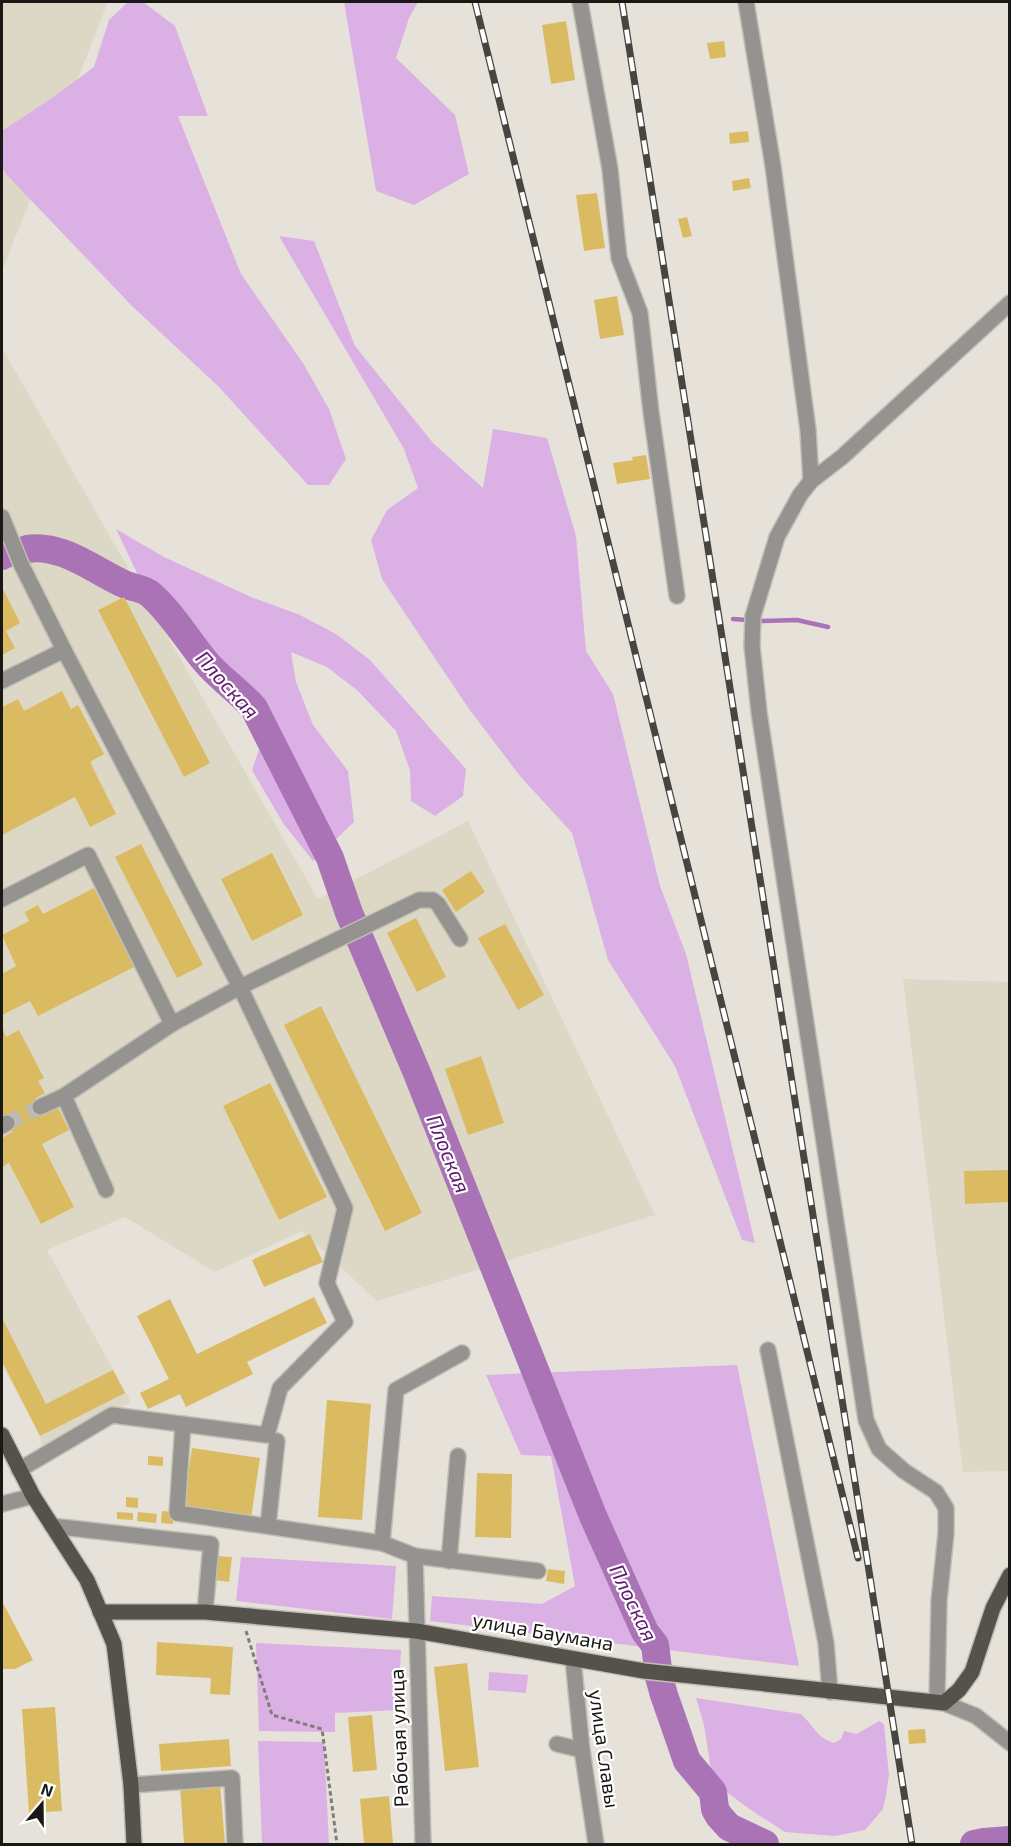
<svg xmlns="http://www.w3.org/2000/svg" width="1011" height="1846" font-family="'Exo 2',sans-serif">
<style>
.built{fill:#ddd7c6}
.green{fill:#dbb0e4}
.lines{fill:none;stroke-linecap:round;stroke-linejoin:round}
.stream{stroke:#aa73b6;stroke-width:4.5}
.river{stroke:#aa73b6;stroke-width:28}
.building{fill:#dbbb62}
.minor-tunnel{stroke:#bdbab2;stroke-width:15;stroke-dasharray:15 8;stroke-linecap:butt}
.minor-casing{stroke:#c1beb6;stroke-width:18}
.major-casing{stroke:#c1beb6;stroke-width:18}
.path{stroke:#807e77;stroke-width:3;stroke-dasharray:4.5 3;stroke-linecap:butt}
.minor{stroke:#94938f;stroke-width:15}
.major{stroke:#54524b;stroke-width:15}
.rail-casing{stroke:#464540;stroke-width:7}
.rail{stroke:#fff;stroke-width:4.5;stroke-dasharray:14;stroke-linecap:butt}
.labels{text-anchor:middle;stroke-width:4.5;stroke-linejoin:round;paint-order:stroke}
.street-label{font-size:20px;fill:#191814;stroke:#fff}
.water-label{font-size:21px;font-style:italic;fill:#5f1b6e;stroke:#fff}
</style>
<rect width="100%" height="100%" fill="#e6e2d9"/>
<!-- built -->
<g class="built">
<path d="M2 2H108L2 271Z"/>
<path d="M2 348 318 899 468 821 655 1215 377 1301 302 1231 215 1272 125 1217 47 1250 131 1402 42 1447 40 1436 2 1365Z"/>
<path d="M903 979 1009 982V1471L963 1472Z"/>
</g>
<!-- green -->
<g class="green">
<path d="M128 2H143L175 26 208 116H178L241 274 303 363 329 409 346 459 329 485H308L218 386 132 306 6 174 2 167V131L55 96 94 67 109 20Z"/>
<path d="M344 2H418L409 18 396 58 455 115 469 174 414 205 376 191Z"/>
<path d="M279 236 314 241 355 346 433 443 483 488 493 429 547 438 576 536 586 651 613 694 660 886 686 954 755 1243 742 1240 675 1066 608 960 572 833 520 776 469 709 382 579 371 540 387 510 418 488 404 449Z"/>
<path d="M116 529 164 557 251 597 300 615 336 634 370 660 466 769 463 796 435 816 411 801 410 770 396 731 358 691 327 667 291 652 296 682 313 725 348 771 354 822 313 861 283 823 252 770 260 747 247 711 212 681 159 619Z"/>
<path d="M737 1365 799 1666 430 1621 432 1596 542 1604 575 1586 551 1456 521 1455 486 1375Z"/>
<path d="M241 1557 396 1566 392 1619 236 1601Z"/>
<path d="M256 1643 401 1650 398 1710 335 1713V1732L259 1731Z"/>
<path d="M489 1672 528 1675 526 1693 488 1690Z"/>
<path d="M696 1698 801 1714C813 1725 817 1738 834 1743L841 1739 844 1731 857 1734 879 1721 884 1724 889 1775 886 1795 883 1809 865 1830 835 1836 785 1832 748 1808 729 1794 719 1784 711 1770 704 1725Z"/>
<path d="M258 1741 324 1742 329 1844H262Z"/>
</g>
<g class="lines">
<!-- stream -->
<g class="stream">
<path d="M733 619 747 620"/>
<path d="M761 621 797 620 828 627"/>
</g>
<!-- river -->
<g class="river">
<path d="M27 549C61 543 95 571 124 584 132 588 143 588 150 594 171 612 187 639 205 661 220 679 239 691 254 708L330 858 349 913 417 1073 593 1516 645 1632 655 1645 659 1677 664 1695 687 1761 713 1792 715 1809 719 1816 729 1827 765 1844"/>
<path d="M2 556 4 555"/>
<path d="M974 1844 984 1842 1010 1840"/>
</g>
</g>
<!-- building -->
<g class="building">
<path d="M566 21 575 80 551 84 542 25Z"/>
<path d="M724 41 726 57 710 59 707 43Z"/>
<path d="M748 131 749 142 730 144 729 133Z"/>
<path d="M749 178 751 188 733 191 732 181Z"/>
<path d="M597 193 605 248 584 251 576 195Z"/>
<path d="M687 217 692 236 683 238 678 219Z"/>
<path d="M617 296 624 335 600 339 594 300Z"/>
<path d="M646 455 650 479 617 484 613 463 633 460 632 457Z"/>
<path d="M2 587 20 623 6 631 15 648 2 655Z"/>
<path d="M124 597 210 763 184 777 98 610Z"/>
<path d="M62 691 71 709 78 705 104 754 90 762 116 814 90 827 75 797 2 835V707L18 699 24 711Z"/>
<path d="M141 844 203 965 177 978 115 857Z"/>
<path d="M272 853 303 915 252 941 221 879Z"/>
<path d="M471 871 485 892 456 912 442 890Z"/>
<path d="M94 888 134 967 38 1016 30 1001 2 1015V974L16 966 2 935 29 921 25 912 38 905 43 914Z"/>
<path d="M416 918 446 977 417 992 387 933Z"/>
<path d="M505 924 544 995 518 1010 478 938Z"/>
<path d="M321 1006 422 1213 385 1231 284 1025Z"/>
<path d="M2 1027 6 1037 19 1030 44 1078 38 1081 45 1093 36 1098 43 1113 57 1106 69 1130 42 1144 74 1207 41 1224 9 1163 2 1167V1138L12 1132 2 1112Z"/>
<path d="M481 1056 504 1123 468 1135 445 1069Z"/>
<path d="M270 1083 327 1197 279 1220 223 1106Z"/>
<path d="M1010 1170V1202L965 1204 964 1171Z"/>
<path d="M310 1234 323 1262 264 1287 252 1260Z"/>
<path d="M314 1297 327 1323 247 1362 253 1374 186 1407 180 1394 148 1409 140 1393 169 1379 137 1316 170 1299 197 1354Z"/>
<path d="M2 1318 46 1404 113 1370 125 1393 40 1436 2 1361Z"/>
<path d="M327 1400 371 1404 362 1520 318 1517Z"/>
<path d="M192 1448 260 1458 251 1518 183 1508Z"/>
<path d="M148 1456 163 1457V1466L148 1465Z"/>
<path d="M477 1473 512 1474 511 1538 475 1537Z"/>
<path d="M126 1497 138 1498V1508L126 1507Z"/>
<path d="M162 1511 174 1512 173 1524 161 1523Z"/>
<path d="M117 1512 133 1513V1520L117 1519Z"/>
<path d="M138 1512 157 1514 156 1523 137 1521Z"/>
<path d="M217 1556 232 1557 229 1582 214 1580Z"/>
<path d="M548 1569 565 1571 564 1584 546 1581Z"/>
<path d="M2 1601 33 1660 15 1669H2Z"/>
<path d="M157 1642 233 1647 230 1695 210 1694 211 1678 156 1675Z"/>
<path d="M467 1663 479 1767 445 1771 434 1667Z"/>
<path d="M55 1707 62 1811 29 1813 22 1709Z"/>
<path d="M372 1715 377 1770 353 1772 348 1717Z"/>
<path d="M925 1729 926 1743 909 1744 908 1730Z"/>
<path d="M229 1739 231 1766 161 1771 159 1744Z"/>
<path d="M220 1783 225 1844H184L180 1786Z"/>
<path d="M389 1796 393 1844H364L360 1799Z"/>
</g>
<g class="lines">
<!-- minor-tunnel -->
<path class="minor-tunnel" d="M7 1123 40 1107"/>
<defs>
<g id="minor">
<path d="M580 2 610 169 619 258 640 313 651 412 677 596"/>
<path d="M746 2 773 166 808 430 811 481"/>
<path d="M2 517 21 564 64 650 240 987 419 900H433L438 904 460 939"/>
<path d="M2 681 64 650"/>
<path d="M2 899 88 855 172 1024"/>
<path d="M40 1107 64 1096"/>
<path d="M2 1126 7 1123"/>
<path d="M768 1350 826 1643 830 1692"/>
<path d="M183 1424 177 1513 382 1543 415 1556 423 1844"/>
<path d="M19 1470 112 1415 267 1435 280 1388 345 1322 327 1283 345 1208 240 987 172 1024 64 1096 106 1190"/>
<path d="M2 1504 33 1496"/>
<path d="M52 1526 211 1544 205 1612"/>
<path d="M268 1526 277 1441"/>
<path d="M382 1543 396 1390 462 1353"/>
<path d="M415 1556 538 1571"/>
<path d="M449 1561 458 1456"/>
<path d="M573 1659 582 1750 596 1844"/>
<path d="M937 1701 939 1601 946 1533V1508L936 1492 904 1471 879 1449 866 1420 759 712 752 646 753 616 777 537 800 495 811 481 842 457 1010 303"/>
<path d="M944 1703 976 1716 1010 1743"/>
<path d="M557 1744 582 1750"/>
<path d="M131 1785 232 1778 235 1844"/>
</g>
<g id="major">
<path d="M2 1435 33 1496 87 1580 114 1644 131 1785 134 1844"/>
<path d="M100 1612H205L416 1631 644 1671 944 1703 959 1690 972 1672 993 1608 1010 1575"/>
</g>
</defs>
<!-- minor casing -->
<use href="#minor" class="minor-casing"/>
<!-- major casing -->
<use href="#major" class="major-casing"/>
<!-- path -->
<path class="path" d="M246 1631 272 1715 322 1729 337 1844"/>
<!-- minor -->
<use href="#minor" class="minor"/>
<!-- major -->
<use href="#major" class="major"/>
<defs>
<g id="rail">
<path d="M475 2 858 1558"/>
<path d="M622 2 912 1844"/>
</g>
</defs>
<!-- rail casing -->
<use href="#rail" class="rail-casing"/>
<!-- rail -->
<use href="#rail" class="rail"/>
</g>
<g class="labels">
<!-- street labels -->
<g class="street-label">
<text transform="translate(543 1632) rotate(10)" y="7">улица Баумана</text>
<text transform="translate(399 1738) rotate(-92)" y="7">Рабочая улица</text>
<text transform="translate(604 1749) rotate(82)" y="7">улица Славы</text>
</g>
<!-- water labels -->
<g class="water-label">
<text transform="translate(227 685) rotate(48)" y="7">Плоская</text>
<text transform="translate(448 1154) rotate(68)" y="7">Плоская</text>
<text transform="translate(633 1603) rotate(64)" y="7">Плоская</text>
</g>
</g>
<!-- border -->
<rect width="1011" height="1846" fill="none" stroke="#191814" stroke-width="6"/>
<!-- north arrow -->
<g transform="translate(42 1804) rotate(20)" stroke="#ffffff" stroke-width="4.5" paint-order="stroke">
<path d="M0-4.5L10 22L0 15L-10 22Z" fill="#191814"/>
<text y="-9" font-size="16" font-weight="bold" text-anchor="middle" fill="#191814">N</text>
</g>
</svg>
